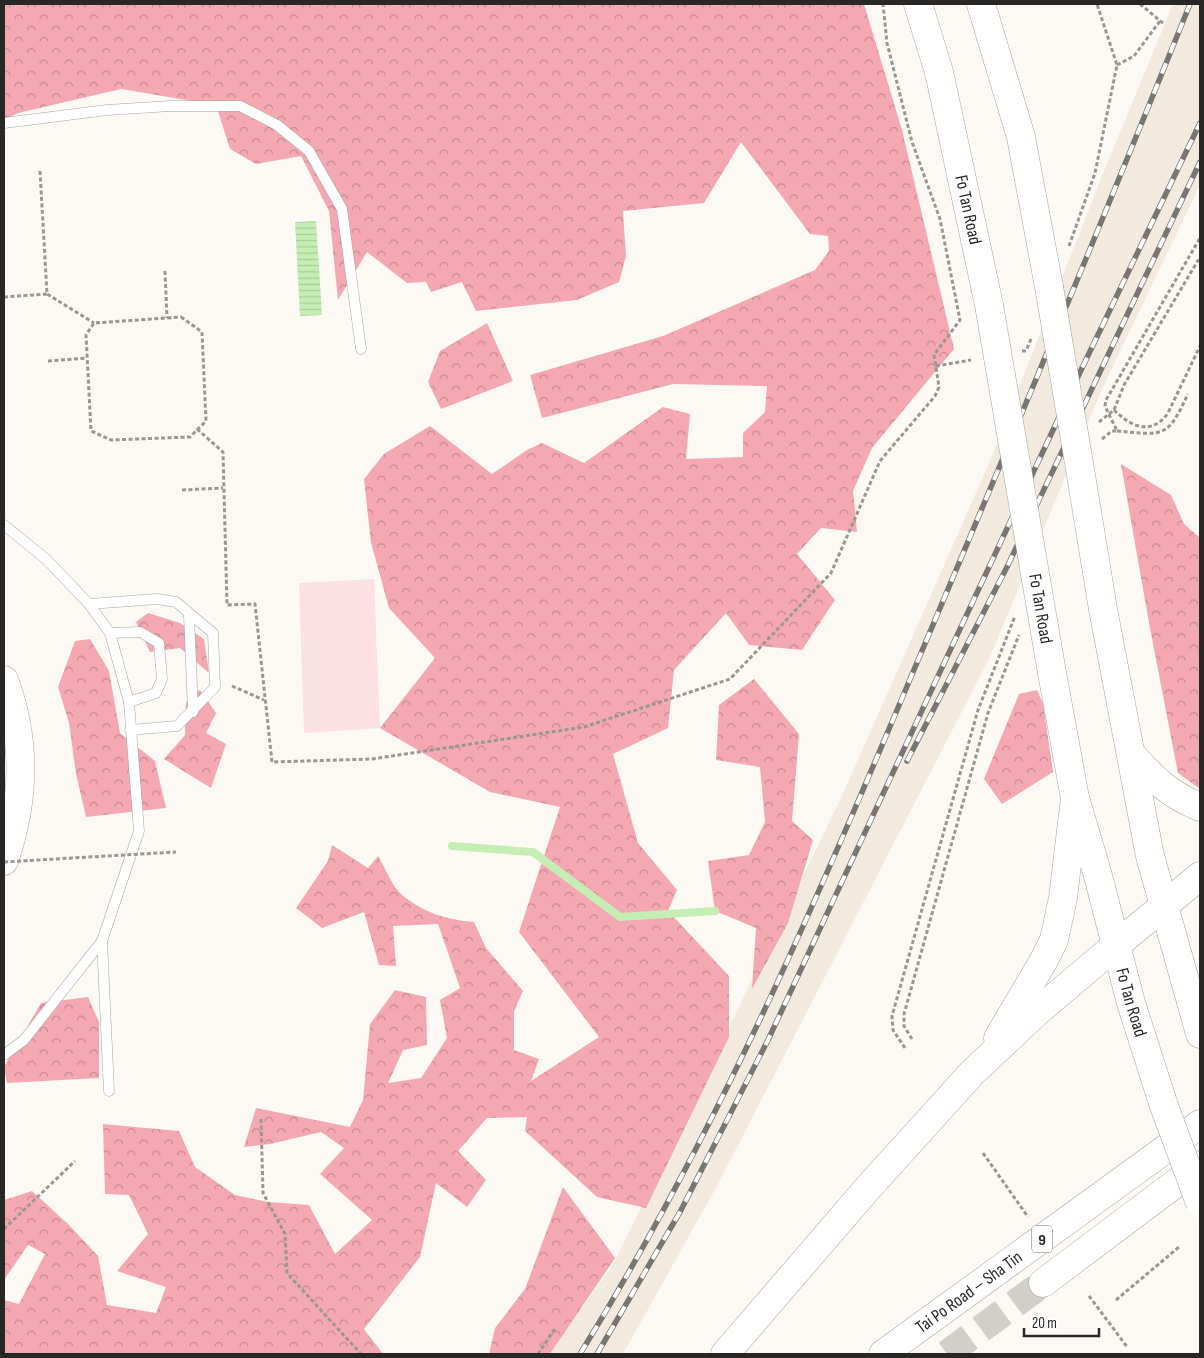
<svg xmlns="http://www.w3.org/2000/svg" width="1204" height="1358" font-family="'Sofia Sans Condensed',sans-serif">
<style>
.built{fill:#f3eadf}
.forest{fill:url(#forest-crowns)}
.green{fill:#fde0e3}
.water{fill:url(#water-rules)}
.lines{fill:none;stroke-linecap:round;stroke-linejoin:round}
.stream{stroke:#c4eeb3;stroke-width:8}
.highway-tunnel{stroke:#d2ceca;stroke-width:28;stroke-dasharray:28 14;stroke-linecap:butt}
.lane-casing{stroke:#a8a5a0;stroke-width:11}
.secondary-casing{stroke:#a8a5a0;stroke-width:29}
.highway-casing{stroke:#a8a5a0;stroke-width:29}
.path{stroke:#9a9793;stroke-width:3;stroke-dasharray:4 2.5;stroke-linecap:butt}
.lane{stroke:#fff;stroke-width:10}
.secondary{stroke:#fff;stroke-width:28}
.highway{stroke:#fff;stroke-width:28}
.rail-casing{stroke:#787673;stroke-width:5.5}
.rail{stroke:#fff;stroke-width:4;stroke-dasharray:11;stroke-linecap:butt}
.secondary-bridge-casing{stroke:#a8a5a0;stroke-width:29;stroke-linecap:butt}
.path-bridge{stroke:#9a9793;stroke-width:3;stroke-dasharray:4 2.5;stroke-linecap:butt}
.secondary-bridge{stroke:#fff;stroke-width:28}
.labels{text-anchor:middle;stroke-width:5;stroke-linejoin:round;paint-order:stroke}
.shield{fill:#fff;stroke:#686866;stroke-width:1}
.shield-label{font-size:16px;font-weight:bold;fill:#282725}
.street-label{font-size:18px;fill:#282725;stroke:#fff}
</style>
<defs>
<pattern id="forest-crowns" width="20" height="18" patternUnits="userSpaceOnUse" patternTransform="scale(1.25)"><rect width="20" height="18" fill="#f4a8b2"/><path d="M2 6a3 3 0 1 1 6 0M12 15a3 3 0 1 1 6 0" fill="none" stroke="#c68991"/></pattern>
<pattern id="water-rules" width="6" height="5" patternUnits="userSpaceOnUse" patternTransform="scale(1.25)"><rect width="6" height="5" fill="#c4eeb3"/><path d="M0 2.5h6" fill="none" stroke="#a8cc9a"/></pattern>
</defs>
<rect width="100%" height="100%" fill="#fcf8f3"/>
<!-- built -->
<path class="built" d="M1173 4H1200V185L1103 387 990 657 717 1186 623 1354H548L612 1267 841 798 987 468 1104 171Z"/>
<!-- forest -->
<g class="forest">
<path d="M4 4H864L902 130 954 349 872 448 853 491 857 532 821 528 797 554 835 600 802 650 749 645 726 613 674 670 668 728 613 754 638 843 677 890 668 911 729 976V1037L646 1208 597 1197 525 1131 527 1117 487 1118 458 1151 486 1180 467 1207 436 1183 420 1257 364 1329 383 1354H4V1300L19 1304 45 1254 28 1245 4 1280V1200L32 1191 68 1224 98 1256 107 1305 156 1313 166 1287 117 1271 148 1234 129 1195 105 1194 103 1124 179 1131 195 1167 235 1195 268 1202 309 1205 335 1254 372 1220 320 1174 344 1148 321 1132 270 1144 244 1147 256 1108 350 1127 363 1100 370 1024 395 990 426 997 427 1045 403 1050 388 1083 421 1078 447 1038 440 1000 460 988 438 924 393 926 396 966 379 965 364 912 322 928 296 908 328 861 332 845 368 868 378 856C385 867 391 884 400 893 421 912 447 920 474 922L486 948 523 991 514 1011V1050L539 1059 531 1081 599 1037 519 932 560 807 490 792 380 728 435 658 389 608 371 543 364 479 384 454 430 426 492 474 527 450 542 443 584 463 663 407 690 414 686 459 743 457V433L765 412 767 386 673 384 542 418 530 375 663 336 815 270 829 251 828 236 810 234 741 142 704 203 623 211 626 256 619 282 577 300 476 311 462 282 431 292 426 282 407 283 367 252 338 300 329 211 301 156 256 164 230 149 216 105 121 89 18 113 4 120Z"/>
<path d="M487 323 513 381 441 409 428 382 440 351Z"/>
<path d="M1121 464 1171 495 1184 524 1200 538V789L1178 773 1149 623Z"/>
<path d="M148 613 180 623 204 639 209 673 180 648 150 652 136 622Z"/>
<path d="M90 639 109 671 120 733 155 761 166 808 86 817 76 774 69 723 58 687 75 641Z"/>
<path d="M754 679 799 734 792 821 813 840 788 923 752 989 756 928 715 911 708 861 749 855 765 822 760 767 716 760 719 705Z"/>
<path d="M200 690 216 713 206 733 226 744 211 788 164 759 185 735 186 702Z"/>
<path d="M1037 690 1043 703 1053 772 1002 804 984 779 1019 694Z"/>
<path d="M88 997 99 1022V1078L7 1083 4 1067 41 1003Z"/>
<path d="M563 1187 615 1258 550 1354H489L495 1328 525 1289Z"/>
</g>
<!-- green -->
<path class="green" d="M374 579 380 728 304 733 299 583Z"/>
<!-- water -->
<path class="water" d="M316 221 322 315 300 316 295 222Z"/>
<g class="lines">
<!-- stream -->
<path class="stream" d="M452 846 533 852 620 917 715 911"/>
<!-- highway-tunnel -->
<path class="highway-tunnel" d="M947 1354 1043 1283"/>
<defs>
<g id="lane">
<path d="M4 123 107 110 171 106H240L277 125 309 151 342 209 361 349"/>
<path d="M4 525 46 559 89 604 110 633 129 702 139 831 102 941 24 1040 4 1055"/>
<path d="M89 604 157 599 176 602 213 633 215 687 177 726 130 730"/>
<path d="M189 615 193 712"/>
<path d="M110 633 140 632 159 643 162 679 156 693 129 702"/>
<path d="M102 941 109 1091"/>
</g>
<g id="secondary">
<path id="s1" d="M918 4 939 72 989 305"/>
<path d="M981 4 1021 137 1049 287"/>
<path d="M1078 457 1103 609 1150 856 1200 1034"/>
<path id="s2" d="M1052 673 1075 798 1097 872 1131 1003 1164 1106"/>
<path d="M4 680C27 741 25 800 4 861"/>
<path d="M1131 754C1154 779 1168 794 1200 807"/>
<path d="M1115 946 1200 876"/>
</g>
<g id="highway">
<path d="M998 1038 1044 960 1054 940 1063 898 1075 798"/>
<path d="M1043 1283 1200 1165"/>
<path d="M725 1354 867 1189 972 1073 1038 1011 1115 946"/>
<path id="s3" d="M883 1354 1200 1124"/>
</g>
</defs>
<!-- lane casing -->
<use href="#lane" class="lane-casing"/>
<!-- secondary casing -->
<use href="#secondary" class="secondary-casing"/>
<!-- highway casing -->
<use href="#highway" class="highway-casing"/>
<!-- path -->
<g class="path">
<path d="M1140 4 1164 24"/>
<path d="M1117 65 1134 56 1160 21"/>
<path d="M40 171 47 294 94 323"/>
<path d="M1069 246 1095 173 1117 65 1097 4"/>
<path d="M165 271 167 318"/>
<path d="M4 297 47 294"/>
<path d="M181 317 202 332 206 421 190 437 111 440 91 431 86 335 94 323Z"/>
<path d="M1022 351H1026L1031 339"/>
<path d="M48 361 87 358"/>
<path d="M936 366 971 360"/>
<path d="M1114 410C1131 427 1152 436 1168 413L1200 346"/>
<path d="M1099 422 1114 410 1124 385 1200 257"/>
<path d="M197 429 223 452 227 605 255 604 272 762 372 759 584 727 730 679 831 573 880 461 935 396 939 387 934 355 960 320 940 219 912 142 887 43 883 4"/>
<path d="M1117 431C1164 435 1167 439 1188 394"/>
<path d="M1102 439 1112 431H1117L1105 406 1106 400 1200 238"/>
<path d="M182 490 223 488"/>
<path d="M232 686 264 700"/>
<path d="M912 1039 904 1026V1014L988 713 1019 635"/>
<path d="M905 1048 893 1030 892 1016 978 710 1015 616"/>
<path d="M261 1119 263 1193 285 1234 287 1273 361 1354"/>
<path d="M983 1153 1028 1217"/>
<path d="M4 1229 75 1161"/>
<path d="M1089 1296 1128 1348"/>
<path d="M1116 1300 1179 1247"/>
<path d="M538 1354 556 1327"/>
</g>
<!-- lane -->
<use href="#lane" class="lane"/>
<!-- secondary -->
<use href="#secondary" class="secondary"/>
<!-- highway -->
<use href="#highway" class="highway"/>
<defs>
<g id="rail">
<path d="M907 761 1007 567 1200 162"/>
<path d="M580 1354C715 1136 817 901 916 665 1009 445 1101 225 1190 4"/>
<path d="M597 1354 680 1212 768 1040 1082 368 1200 123"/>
</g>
</defs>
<!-- rail casing -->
<use href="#rail" class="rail-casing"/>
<!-- rail -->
<use href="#rail" class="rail"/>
<defs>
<g id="secondary-bridge">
<path d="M1049 287 1078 457"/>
<path id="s4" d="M989 305 1052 673"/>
<path d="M1164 1106 1200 1203"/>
</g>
</defs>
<!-- secondary-bridge casing -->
<use href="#secondary-bridge" class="secondary-bridge-casing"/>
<!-- path-bridge -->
<path class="path-bridge" d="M4 862 176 852"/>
<!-- secondary-bridge -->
<use href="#secondary-bridge" class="secondary-bridge"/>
</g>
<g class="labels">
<!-- shield labels -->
<rect class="shield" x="1032" y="1225.5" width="20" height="27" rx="4"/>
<g class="shield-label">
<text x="1042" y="1245">9</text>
</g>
<!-- street labels -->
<g class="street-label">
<text dy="6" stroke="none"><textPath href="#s1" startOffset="212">Fo Tan Road</textPath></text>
<text dy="6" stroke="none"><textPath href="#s4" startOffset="308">Fo Tan Road</textPath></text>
<text dy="6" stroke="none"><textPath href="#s2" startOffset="339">Fo Tan Road</textPath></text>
<text dy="6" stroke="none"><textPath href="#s3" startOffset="106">Tai Po Road – Sha Tin</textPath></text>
</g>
</g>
<!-- border -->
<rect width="1204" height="1358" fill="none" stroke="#282725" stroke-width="10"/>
<!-- scale -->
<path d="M1024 1328v8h75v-8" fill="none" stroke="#282725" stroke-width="2.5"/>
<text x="1032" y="1328" font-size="15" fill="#282725" stroke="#ffffff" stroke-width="4" paint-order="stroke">20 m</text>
</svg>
